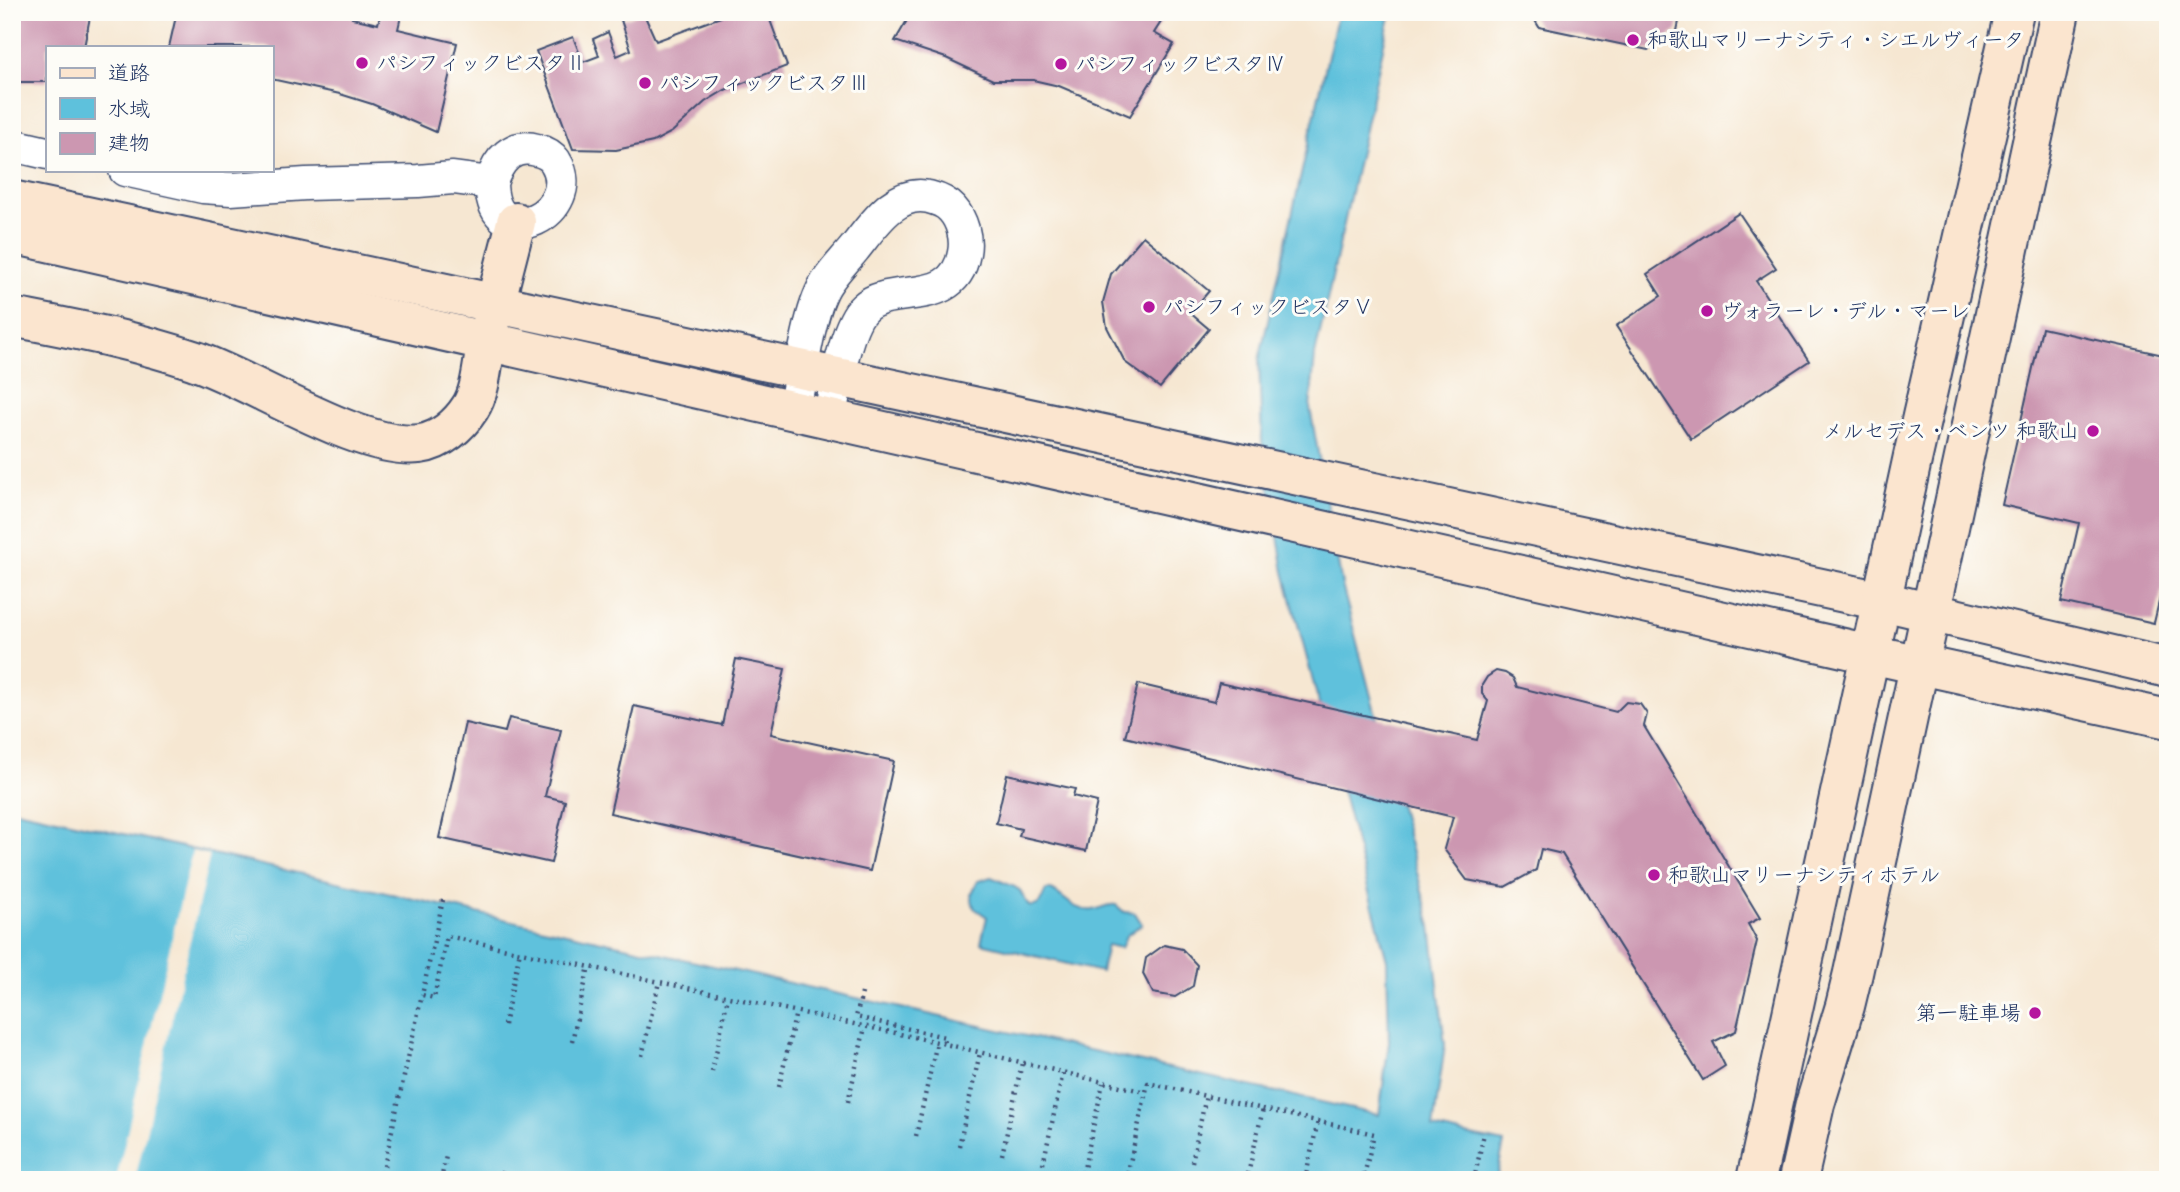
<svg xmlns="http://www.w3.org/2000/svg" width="2180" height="1192" font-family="Mynerve,'Klee One',sans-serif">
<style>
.water{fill:#5ec1dc;stroke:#3c789d;stroke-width:2}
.pier{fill:#f6e7d2}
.building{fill:#cc97b1}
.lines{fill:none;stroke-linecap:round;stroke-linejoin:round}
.street-casing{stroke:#3c4b6f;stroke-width:35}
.secondary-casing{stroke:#3c4b6f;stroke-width:42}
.path{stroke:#3c4b6f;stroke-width:4.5;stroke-dasharray:2 5;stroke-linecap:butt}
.street{stroke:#fff;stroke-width:32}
.secondary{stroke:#fbe5cf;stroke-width:38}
.poi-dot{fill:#b5179e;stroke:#fdfcf7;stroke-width:2.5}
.labels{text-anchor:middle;stroke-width:6;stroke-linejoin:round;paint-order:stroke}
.poi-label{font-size:21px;fill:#1b2f5e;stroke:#fdfcf7;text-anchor:start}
</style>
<rect width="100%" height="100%" fill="#fdfcf7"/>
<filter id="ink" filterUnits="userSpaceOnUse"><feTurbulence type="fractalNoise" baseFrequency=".0143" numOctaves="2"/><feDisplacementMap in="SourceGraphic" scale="14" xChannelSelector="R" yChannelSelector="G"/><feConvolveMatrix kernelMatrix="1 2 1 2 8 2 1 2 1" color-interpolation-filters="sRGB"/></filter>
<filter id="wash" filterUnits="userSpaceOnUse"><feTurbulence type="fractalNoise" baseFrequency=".00686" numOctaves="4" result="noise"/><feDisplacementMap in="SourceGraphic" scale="28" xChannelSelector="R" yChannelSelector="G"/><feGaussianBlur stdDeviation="1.57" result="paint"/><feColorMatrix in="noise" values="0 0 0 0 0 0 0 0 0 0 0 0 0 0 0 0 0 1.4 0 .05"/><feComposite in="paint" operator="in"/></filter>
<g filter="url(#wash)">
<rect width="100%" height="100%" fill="#f6e7d2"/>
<!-- water -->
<g class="water">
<path d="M1338 12H1391L1315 355 1310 408 1342 585 1431 926 1445 1045 1433 1128 1504 1143 1496 1180H12V809L1379 1115 1389 1042 1387 960 1284 572 1262 442 1259 360Z"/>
<path d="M991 877 1015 887 1020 891 1029 906C1041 908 1041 899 1046 890H1051C1066 897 1073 912 1093 910 1101 909 1106 903 1116 905L1124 912 1135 913 1142 924 1126 936 1121 948 1107 945 1101 972 981 943 987 917 974 908 971 895 978 881Z"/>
</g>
<!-- pier -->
<path class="pier" d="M192 851 210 855 135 1180H116Z"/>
<g id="blocks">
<!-- building -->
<g class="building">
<path d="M12 12H91L84 47H47V82H12Z"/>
<path d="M177 12H354L352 18 378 24 381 12H402L398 29 457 43 436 132 372 104 340 94 271 79V47H169Z"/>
<path d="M643 12 656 41 721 17 719 12H767L787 66 725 90 705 102 672 132 653 142 616 150 573 149 536 51 573 37 583 62 599 56 593 39 608 32 617 56 631 50 621 20Z"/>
<path d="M912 12H1145L1161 22 1154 33 1174 44 1130 116 1059 86 1033 80H993L946 58 895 41Z"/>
<path d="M1530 12H1681L1677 31 1648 50 1539 27Z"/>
<path d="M1739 213 1776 268 1756 281 1809 361 1691 439 1616 326 1661 296 1647 274Z"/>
<path d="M1143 236 1209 291 1190 313 1209 329 1160 388 1125 362 1107 327 1103 302 1111 274Z"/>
<path d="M2042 328 2168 356V563L2154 623 2061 602 2079 523 2002 505Z"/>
<path d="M736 659 785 669 771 734 894 761 870 871 610 813 634 706 722 725Z"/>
<path d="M1496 671 1505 673 1513 678 1517 687 1616 712 1626 702 1640 704 1647 714 1644 726 1760 918 1748 924 1757 941 1736 1031 1713 1042 1725 1066 1703 1080 1562 854 1541 849 1536 870 1505 887 1467 880 1444 849 1453 817 1125 737 1138 684 1214 702 1219 683 1477 740 1488 701 1482 694V685L1487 677Z"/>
<path d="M509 718 561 730 545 796 565 801 551 863 439 838 465 723 505 732Z"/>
<path d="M1007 774 1075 789 1073 796 1097 802 1086 851 1019 836 1021 829 996 823Z"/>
<path d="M1164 945 1182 949 1197 965 1193 986 1175 997 1153 993 1143 974 1146 958Z"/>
</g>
</g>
</g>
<g filter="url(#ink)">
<use href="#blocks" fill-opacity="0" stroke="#3c4b6f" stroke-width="2"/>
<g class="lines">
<defs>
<g id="street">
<path d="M12 145 47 153"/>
<path d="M125 170 203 187 231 189 306 184 418 181 453 178 491 183C493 260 586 210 555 161 551 155 545 152 537 150 512 143 498 160 491 183"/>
<path d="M794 410C801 377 809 308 827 282 835 270 845 260 854 249 872 227 895 189 929 197 937 199 946 202 952 209 962 220 967 238 964 253 954 310 891 282 864 308 845 325 835 392 829 419"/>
</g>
<g id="secondary">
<path d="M12 200 1882 601 2168 668"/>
<path d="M12 234 1870 654 2168 719"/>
<path d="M12 317C73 329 134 340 193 360 253 380 361 452 420 444 441 441 459 425 470 408 482 389 482 362 487 341 495 301 506 262 516 222"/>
<path d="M1756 1180 1913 456 2014 12"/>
<path d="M1798 1180 1815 1104 1845 1006 1853 973 2060 12"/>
</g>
</defs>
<!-- street casing -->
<use href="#street" class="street-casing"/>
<!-- secondary casing -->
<use href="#secondary" class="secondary-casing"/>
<!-- path -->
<g class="path">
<path d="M443 900 422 995 434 998 447 936 937 1042 1145 1092"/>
<path d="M862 993 856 1017 945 1037 943 1044"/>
<path d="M504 1025 520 951"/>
<path d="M572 1041 589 966"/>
<path d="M642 1056 659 982"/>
<path d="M712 1072 728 997"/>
<path d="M779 1087 796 1012"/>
<path d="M848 1102 865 1027"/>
<path d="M916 1136 937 1042"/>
<path d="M959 1146 980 1053"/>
<path d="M1002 1155 1022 1063"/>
<path d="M1192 1162 1206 1096"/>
<path d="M1043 1164 1063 1073"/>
<path d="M1083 1173 1103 1083"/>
<path d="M1248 1174 1263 1109"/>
<path d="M381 1180 422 995"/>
<path d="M441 1180 446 1156"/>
<path d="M500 1180 503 1169"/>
<path d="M1126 1180 1148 1083 1374 1134 1363 1180"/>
<path d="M1305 1180 1318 1121"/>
<path d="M1474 1180 1484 1133"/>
</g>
<!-- street -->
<use href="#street" class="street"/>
<!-- secondary -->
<use href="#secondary" class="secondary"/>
</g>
</g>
<!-- markers -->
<g class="poi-dot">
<circle cx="1633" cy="40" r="7"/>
<circle cx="362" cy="63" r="7"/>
<circle cx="1061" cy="64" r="7"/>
<circle cx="645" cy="83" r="7"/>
<circle cx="1149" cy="307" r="7"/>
<circle cx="1707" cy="311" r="7"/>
<circle cx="2093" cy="431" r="7"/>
<circle cx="1654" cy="875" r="7"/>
<circle cx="2035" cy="1013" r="7"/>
</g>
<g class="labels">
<!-- poi labels -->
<g class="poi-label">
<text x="1647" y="47">和歌山マリーナシティ・シエルヴィータ</text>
<text x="376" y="70">パシフィックビスタⅡ</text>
<text x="1075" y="71">パシフィックビスタⅣ</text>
<text x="659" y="90">パシフィックビスタⅢ</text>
<text x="1163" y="314">パシフィックビスタⅤ</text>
<text x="1721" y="318">ヴォラーレ・デル・マーレ</text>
<text x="2079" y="438" text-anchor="end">メルセデス・ベンツ 和歌山</text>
<text x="1668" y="882">和歌山マリーナシティホテル</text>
<text x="2021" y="1020" text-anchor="end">第一駐車場</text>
</g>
</g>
<!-- margin -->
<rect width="2180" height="1192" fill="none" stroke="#fdfcf7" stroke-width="42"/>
<!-- legend -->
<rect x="46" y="46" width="228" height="126" fill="#fdfcf7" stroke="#a3aaba" stroke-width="2"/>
<rect x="60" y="68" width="35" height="10" fill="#fbe5cf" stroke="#a3aaba" stroke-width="2"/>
<text x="108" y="80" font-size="21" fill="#1b2f5e">道路</text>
<rect x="60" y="98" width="35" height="21" fill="#5ec1dc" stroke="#a3aaba" stroke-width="2"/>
<text x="108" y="116" font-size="21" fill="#1b2f5e">水域</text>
<rect x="60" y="133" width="35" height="21" fill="#cc97b1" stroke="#a3aaba" stroke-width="2"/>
<text x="108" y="150" font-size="21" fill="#1b2f5e">建物</text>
</svg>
